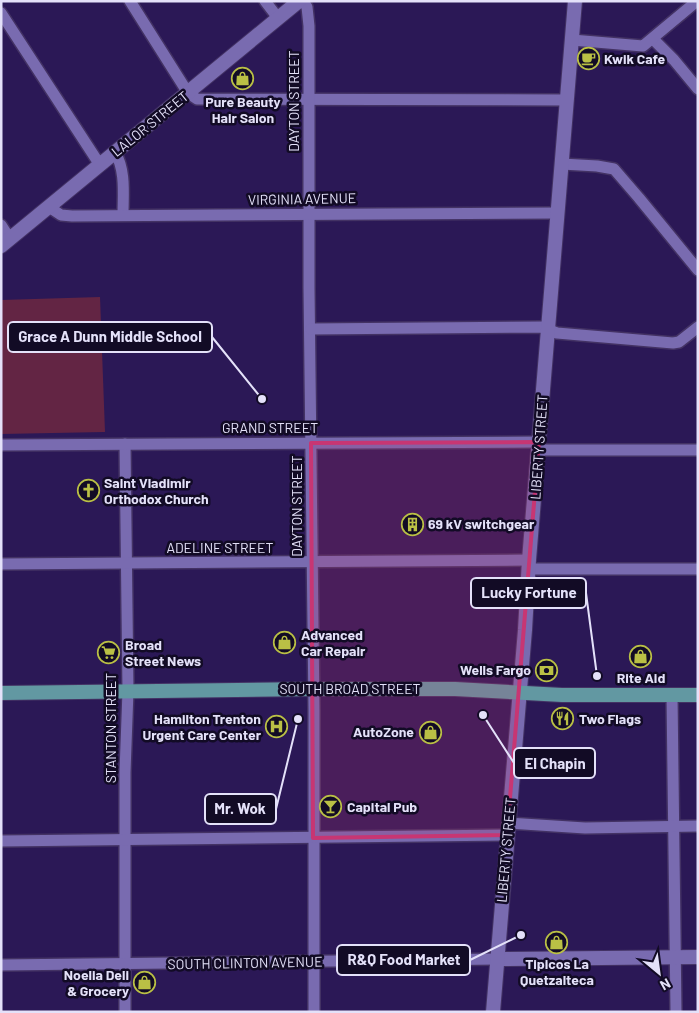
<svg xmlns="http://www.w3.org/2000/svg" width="699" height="1013" font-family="Barlow,sans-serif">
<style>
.park{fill:#632544}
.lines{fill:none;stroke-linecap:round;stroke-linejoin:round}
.minor-casing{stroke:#433264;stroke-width:14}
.tertiary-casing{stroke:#433264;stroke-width:16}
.secondary-casing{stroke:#433264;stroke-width:16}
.primary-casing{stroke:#433264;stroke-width:16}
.minor{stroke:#796bb0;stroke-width:11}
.tertiary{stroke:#796bb0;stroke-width:14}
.secondary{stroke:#796bb0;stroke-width:14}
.primary{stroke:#6298a2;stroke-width:14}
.marked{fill:#c73673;fill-opacity:0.2;stroke:#c73673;stroke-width:4;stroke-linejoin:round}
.labels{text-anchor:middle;stroke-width:5;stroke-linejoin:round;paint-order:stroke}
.poi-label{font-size:14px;font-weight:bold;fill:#e4e1f9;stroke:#120b25;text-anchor:start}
.street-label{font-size:14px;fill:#e4e1f9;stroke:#120b25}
.leader{fill:none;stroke:#e4e1f9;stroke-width:2}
.callout-dot{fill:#e4e1f9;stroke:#120b25;stroke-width:2}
.callout{fill:#120b25;stroke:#e4e1f9;stroke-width:2}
.callout-label{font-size:15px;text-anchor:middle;font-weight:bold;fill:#e4e1f9}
</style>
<rect width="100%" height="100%" fill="#2b1856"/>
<!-- park -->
<path class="park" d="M100 297 105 432 1 434V300Z"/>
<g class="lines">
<defs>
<g id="minor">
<path d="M130 1 188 93 197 99 567 100"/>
<path d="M265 1 278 18"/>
<path d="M303 1 307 7 309 26V288L314 710V1012"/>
<path d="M1 13 100 165"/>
<path d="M653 39 674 60 698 89"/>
<path d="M572 40 643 46 697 1"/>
<path d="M115 152C126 171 123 194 123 215"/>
<path d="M562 164 597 166 614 169 639 198 698 270"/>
<path d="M49 207 61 215 72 216 557 213"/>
<path d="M1 225 10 239"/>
<path d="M311 329 541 327 557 333 673 343 679 342 698 327"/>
<path d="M125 444 128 691 125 772V1012"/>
<path d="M1 445 539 442"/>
<path d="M539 450H698"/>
<path d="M1 564 529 560"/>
<path d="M529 569H698"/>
<path d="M672 695 676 1012"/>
<path d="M508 823 585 828 698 826"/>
<path d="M1 841 507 835"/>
<path d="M1 965 498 959"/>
</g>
<g id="tertiary">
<path d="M498 959 698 957"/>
<path d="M493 1012 525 630 529 560 575 1"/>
</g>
<path id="secondary" d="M1 246 299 1"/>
<path id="primary" d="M1 693 314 689H455L562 695H698"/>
</defs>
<!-- minor casing -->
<use href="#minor" class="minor-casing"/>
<!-- tertiary casing -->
<use href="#tertiary" class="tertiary-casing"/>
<!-- secondary casing -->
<use href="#secondary" class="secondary-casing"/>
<!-- primary casing -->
<use href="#primary" class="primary-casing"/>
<!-- minor -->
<use href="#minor" class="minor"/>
<!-- tertiary -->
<use href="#tertiary" class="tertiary"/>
<!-- secondary -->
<use href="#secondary" class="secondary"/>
<!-- primary -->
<use href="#primary" class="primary"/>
</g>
<!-- marked area -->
<path class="marked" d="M539 442 507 835 313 838 311 443Z"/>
<!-- icons -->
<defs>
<symbol id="cafe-ring" viewBox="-11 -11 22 22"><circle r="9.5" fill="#120b25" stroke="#bac045" stroke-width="1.5"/><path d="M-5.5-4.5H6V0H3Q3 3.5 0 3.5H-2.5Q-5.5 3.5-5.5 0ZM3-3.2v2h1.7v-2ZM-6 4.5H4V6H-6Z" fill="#bac045"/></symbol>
<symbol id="shop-ring" viewBox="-11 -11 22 22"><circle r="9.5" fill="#120b25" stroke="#bac045" stroke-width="1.5"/><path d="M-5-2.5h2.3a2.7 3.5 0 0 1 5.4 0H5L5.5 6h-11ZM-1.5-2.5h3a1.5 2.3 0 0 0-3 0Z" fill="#bac045"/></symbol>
<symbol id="church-ring" viewBox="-11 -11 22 22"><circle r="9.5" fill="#120b25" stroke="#bac045" stroke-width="1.5"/><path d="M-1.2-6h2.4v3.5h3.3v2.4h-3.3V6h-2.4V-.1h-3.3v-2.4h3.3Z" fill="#bac045"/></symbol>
<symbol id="building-ring" viewBox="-11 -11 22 22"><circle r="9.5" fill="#120b25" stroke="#bac045" stroke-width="1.5"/><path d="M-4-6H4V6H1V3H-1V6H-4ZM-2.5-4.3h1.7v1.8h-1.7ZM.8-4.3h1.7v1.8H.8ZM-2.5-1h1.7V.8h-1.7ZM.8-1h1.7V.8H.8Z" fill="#bac045"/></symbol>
<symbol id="supermarket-ring" viewBox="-11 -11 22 22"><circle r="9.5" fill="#120b25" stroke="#bac045" stroke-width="1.5"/><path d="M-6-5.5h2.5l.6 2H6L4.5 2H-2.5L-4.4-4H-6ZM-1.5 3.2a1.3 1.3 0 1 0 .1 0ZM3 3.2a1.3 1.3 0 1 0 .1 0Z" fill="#bac045"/></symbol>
<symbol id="bank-ring" viewBox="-11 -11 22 22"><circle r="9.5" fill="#120b25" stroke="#bac045" stroke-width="1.5"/><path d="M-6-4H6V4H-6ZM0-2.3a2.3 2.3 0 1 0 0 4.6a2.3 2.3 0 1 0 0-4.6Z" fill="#bac045"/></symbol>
<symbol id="restaurant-ring" viewBox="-11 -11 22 22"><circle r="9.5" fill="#120b25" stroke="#bac045" stroke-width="1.5"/><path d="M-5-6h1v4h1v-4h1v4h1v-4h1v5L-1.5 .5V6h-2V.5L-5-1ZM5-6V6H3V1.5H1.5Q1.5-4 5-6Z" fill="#bac045"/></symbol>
<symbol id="hospital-ring" viewBox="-11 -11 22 22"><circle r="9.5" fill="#120b25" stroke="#bac045" stroke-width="1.5"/><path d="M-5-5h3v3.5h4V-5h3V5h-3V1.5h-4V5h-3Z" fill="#bac045"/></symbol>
<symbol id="bar-ring" viewBox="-11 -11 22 22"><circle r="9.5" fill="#120b25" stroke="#bac045" stroke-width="1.5"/><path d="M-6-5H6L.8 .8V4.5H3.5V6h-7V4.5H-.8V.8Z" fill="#bac045"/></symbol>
</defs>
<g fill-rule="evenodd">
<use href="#cafe-ring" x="576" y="46" width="25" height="25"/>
<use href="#shop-ring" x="230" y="66" width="25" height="25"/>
<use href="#church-ring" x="76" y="478" width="25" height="25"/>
<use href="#building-ring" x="400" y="512" width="25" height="25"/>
<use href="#shop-ring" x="272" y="630" width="25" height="25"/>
<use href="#supermarket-ring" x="96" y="640" width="25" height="25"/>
<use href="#shop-ring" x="628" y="644" width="25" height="25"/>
<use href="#bank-ring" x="534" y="658" width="25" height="25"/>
<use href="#restaurant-ring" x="550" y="706" width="25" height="25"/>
<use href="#hospital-ring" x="264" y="714" width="25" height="25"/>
<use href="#shop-ring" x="418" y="720" width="25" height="25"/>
<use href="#bar-ring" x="318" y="794" width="25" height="25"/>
<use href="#shop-ring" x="544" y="930" width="25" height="25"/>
<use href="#shop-ring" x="132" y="970" width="25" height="25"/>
</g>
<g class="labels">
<!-- poi labels -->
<g class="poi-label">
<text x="604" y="64">Kwik Cafe</text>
<text x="243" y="107" text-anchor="middle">Pure Beauty<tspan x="243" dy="16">Hair Salon</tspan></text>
<text x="104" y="488">Saint Vladimir<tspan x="104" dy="16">Orthodox Church</tspan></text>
<text x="428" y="529">69 kV switchgear</text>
<text x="301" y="640">Advanced<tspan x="301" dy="16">Car Repair</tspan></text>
<text x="125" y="650">Broad<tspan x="125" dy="16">Street News</tspan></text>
<text x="531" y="675" text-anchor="end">Wells Fargo</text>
<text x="641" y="683" text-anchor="middle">Rite Aid</text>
<text x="261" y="724" text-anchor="end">Hamilton Trenton<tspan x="261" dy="16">Urgent Care Center</tspan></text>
<text x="579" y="724">Two Flags</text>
<text x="414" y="737" text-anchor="end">AutoZone</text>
<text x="347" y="812">Capital Pub</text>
<text x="557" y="969" text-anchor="middle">Tipicos La<tspan x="557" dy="16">Quetzalteca</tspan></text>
<text x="129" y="980" text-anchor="end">Noelia Deli<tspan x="129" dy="16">&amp; Grocery</tspan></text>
</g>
<!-- street labels -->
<g class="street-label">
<text transform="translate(294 101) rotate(-90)" y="5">DAYTON STREET</text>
<text transform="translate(150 124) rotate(-39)" y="5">LALOR STREET</text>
<text transform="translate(302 199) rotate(-1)" y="5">VIRGINIA AVENUE</text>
<text x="270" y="433">GRAND STREET</text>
<text transform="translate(539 447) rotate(-86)" y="5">LIBERTY STREET</text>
<text transform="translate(297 506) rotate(-90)" y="5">DAYTON STREET</text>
<text x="220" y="553">ADELINE STREET</text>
<text x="350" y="694">SOUTH BROAD STREET</text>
<text transform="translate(111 728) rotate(-90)" y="5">STANTON STREET</text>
<text transform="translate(506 850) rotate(-85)" y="5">LIBERTY STREET</text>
<text transform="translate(245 963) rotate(-1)" y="5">SOUTH CLINTON AVENUE</text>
</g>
</g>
<!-- callouts -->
<path class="leader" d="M262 399L212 337M597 676L586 593M483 715L514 763M298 719L276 809M521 935L470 960"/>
<g class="callout-dot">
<circle cx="262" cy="399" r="5"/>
<circle cx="597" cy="676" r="5"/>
<circle cx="483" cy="715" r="5"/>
<circle cx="298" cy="719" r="5"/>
<circle cx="521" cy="935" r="5"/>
</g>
<g class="callout">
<rect x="8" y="322" width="204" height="30" rx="5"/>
<rect x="471" y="578" width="115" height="30" rx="5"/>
<rect x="514" y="748" width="81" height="30" rx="5"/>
<rect x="205" y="794" width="71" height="30" rx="5"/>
<rect x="337" y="945" width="133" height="30" rx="5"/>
</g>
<g class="callout-label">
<text x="110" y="342">Grace A Dunn Middle School</text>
<text x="529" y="598">Lucky Fortune</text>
<text x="555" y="769">El Chapin</text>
<text x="240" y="814">Mr. Wok</text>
<text x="404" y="965">R&amp;Q Food Market</text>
</g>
<!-- border -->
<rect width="699" height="1013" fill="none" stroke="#e4e1f9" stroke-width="5"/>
<!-- north arrow -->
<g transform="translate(659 973) rotate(151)" stroke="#120b25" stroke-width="4" paint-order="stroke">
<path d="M0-4L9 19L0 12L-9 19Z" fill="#e4e1f9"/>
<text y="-8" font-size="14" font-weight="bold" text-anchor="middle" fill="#e4e1f9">N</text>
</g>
</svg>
